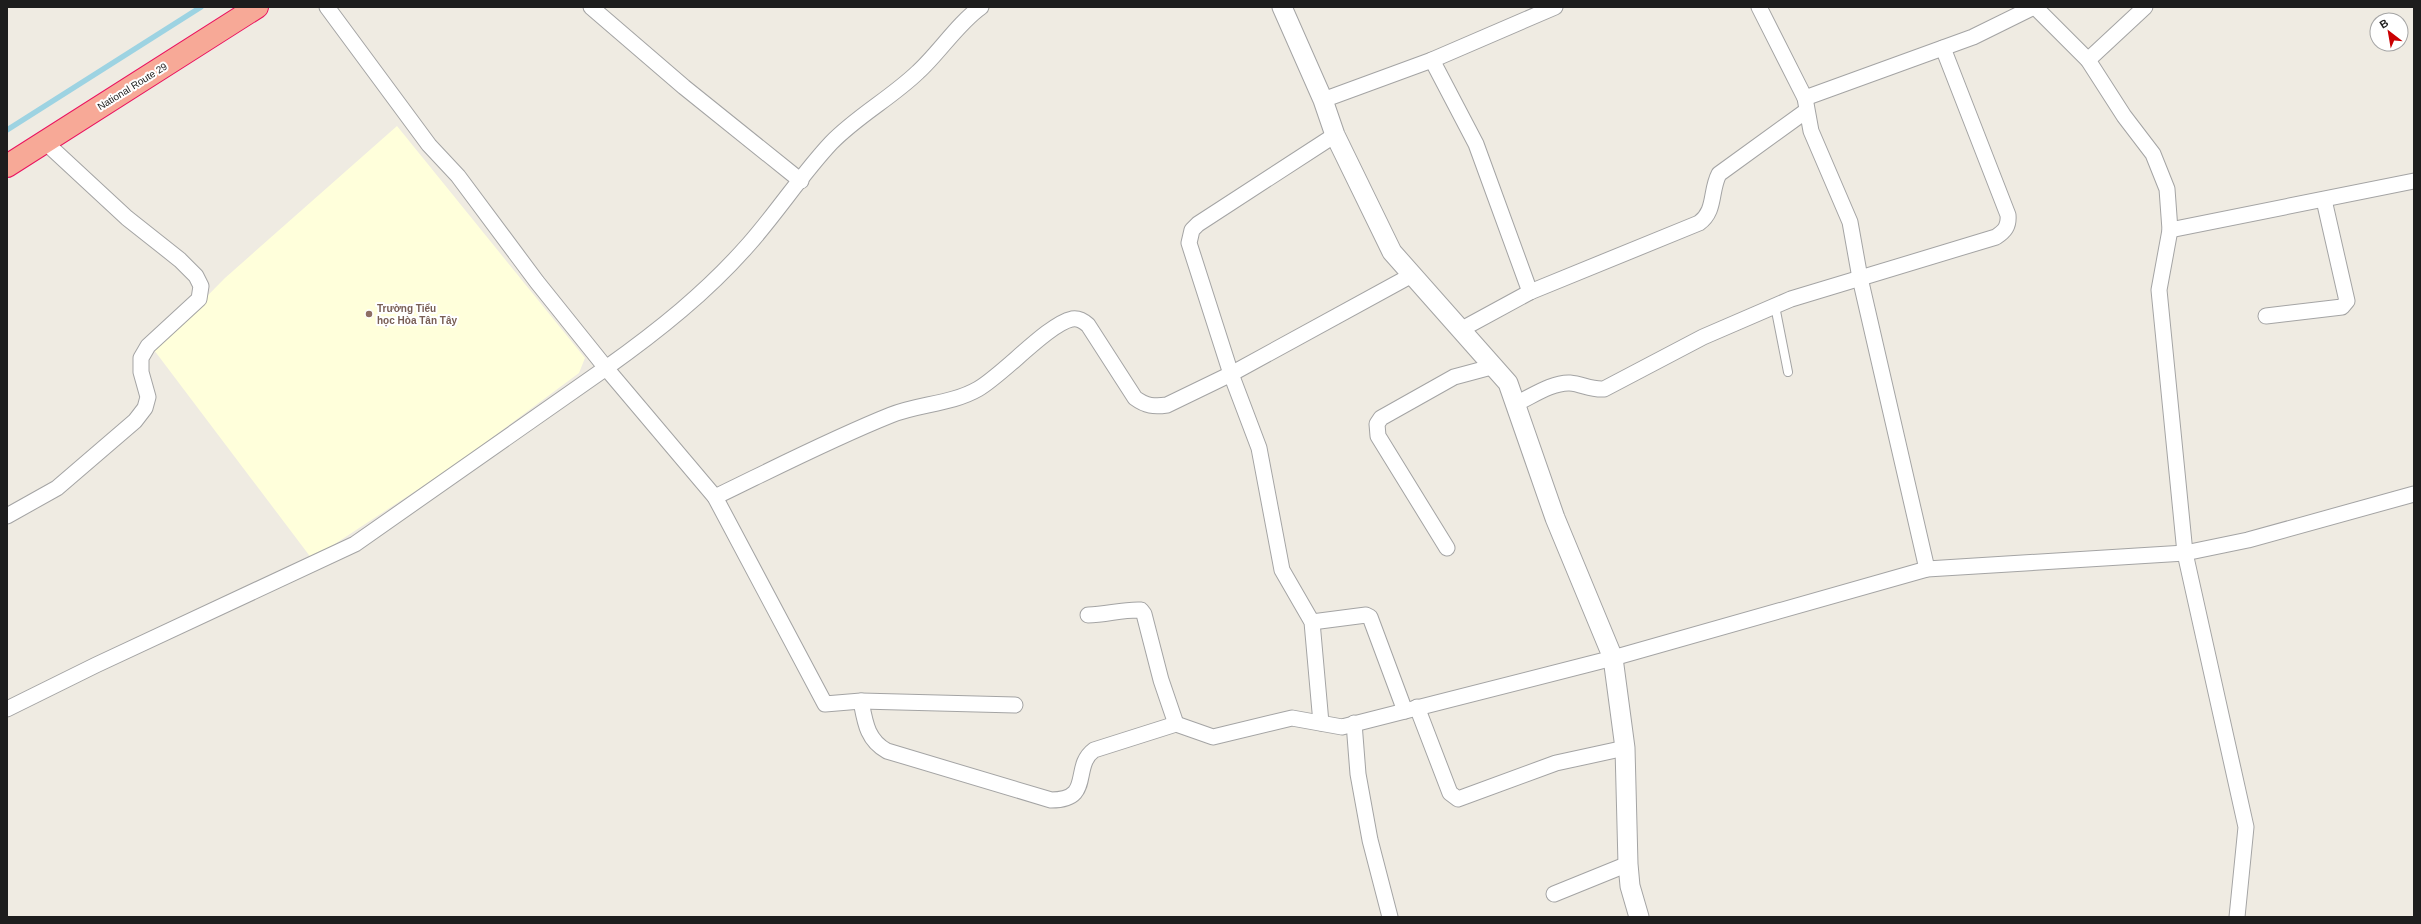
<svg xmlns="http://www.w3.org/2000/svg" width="2421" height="924" font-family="Arial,sans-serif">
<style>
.education{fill:#ffffdb}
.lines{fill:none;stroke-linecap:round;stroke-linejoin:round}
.stream{stroke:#9dd3e2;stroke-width:5.5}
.service-casing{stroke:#a4a4a4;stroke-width:10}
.minor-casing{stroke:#a4a4a4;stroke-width:17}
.tertiary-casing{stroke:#a4a4a4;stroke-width:21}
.trunk-casing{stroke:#ea125f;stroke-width:24}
.service{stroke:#fff;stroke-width:8}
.minor{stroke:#fff;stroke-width:15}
.tertiary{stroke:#fff;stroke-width:19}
.trunk{stroke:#f7a997;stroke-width:22}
.education-dot{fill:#8d6e63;stroke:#fff;stroke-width:1.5}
.labels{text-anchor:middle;stroke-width:4;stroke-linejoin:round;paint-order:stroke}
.street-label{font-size:10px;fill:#1d1d1d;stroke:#fff}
.education-label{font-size:10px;font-weight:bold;fill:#785e54;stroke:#fff;text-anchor:start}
</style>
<rect width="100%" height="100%" fill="#efebe2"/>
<!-- education -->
<path class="education" d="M397 126 585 358 579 373 455 465 312 559 154 350 225 278Z"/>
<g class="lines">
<!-- stream -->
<path class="stream" d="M7 130 201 7"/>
<defs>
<path id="service" d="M1775 306 1788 372"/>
<g id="minor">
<path d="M327 7 429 145 458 176 537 282 606 368C658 331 707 292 749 244 778 211 802 174 831 143 857 116 891 98 918 72 939 53 958 23 981 7"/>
<path d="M591 7 684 87 801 181"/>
<path d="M1759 7 1805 98 1811 131 1850 222 1860 278 1927 569"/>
<path d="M2035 7 2088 60 2124 116 2153 154 2167 189 2170 230 2159 290 2185 553 2246 827 2237 917"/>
<path d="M1432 60 1476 144 1530 292"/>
<path d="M2088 60 2145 7"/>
<path d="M1805 98 1973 37 2034 7"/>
<path d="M1323 100 1432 60 1555 7"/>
<path d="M2170 230 2414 181"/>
<path d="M2266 316 2342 307 2347 301 2324 200"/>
<path d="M1462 329 1530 292 1699 223C1716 211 1710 191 1719 174L1806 111"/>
<path d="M1515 404C1531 397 1552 382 1570 383 1582 384 1591 390 1604 389L1703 337 1791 299 1996 237C2005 231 2009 226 2008 215L1943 48"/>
<path d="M715 497C773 469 831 439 891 415 918 404 952 404 978 389 1004 374 1048 324 1072 319 1079 318 1083 321 1088 325L1135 398C1146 406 1154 407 1167 405L1231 374 1412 275"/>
<path d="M7 516 57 488 135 421 145 408 148 397 141 372V358L148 346 199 299 201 286 196 276 180 260 127 218 45 142"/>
<path d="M1447 548 1378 436 1377 424 1381 418 1454 377 1495 366"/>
<path d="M1088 615C1106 615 1123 609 1141 610L1144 614 1161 680 1176 724"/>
<path d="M1312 622 1366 615 1370 617 1405 711"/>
<path d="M861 701C865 722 867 740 887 751L1051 800C1094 800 1071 767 1094 750L1176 724 1213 737 1292 718 1342 727 1613 658 1927 569 2185 553 2248 540 2414 494"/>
<path d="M1417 707 1450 793 1458 799 1556 763 1625 748"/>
<path d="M7 709 96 665 355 544 606 368 715 497 825 704 861 701 1015 705"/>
<path d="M1321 723 1312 622 1282 570 1259 448 1231 374 1189 243 1192 230 1198 224 1335 135"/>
<path d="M1354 723 1358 774 1370 840 1390 917"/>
<path d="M1554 894 1628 864"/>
</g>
<path id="tertiary" d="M1282 7 1323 100 1335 135 1392 252 1508 383 1555 518 1613 658 1625 748 1628 864 1630 886 1639 917"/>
<path id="trunk" d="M7 166 257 7"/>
</defs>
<!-- service casing -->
<use href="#service" class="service-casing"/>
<!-- minor casing -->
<use href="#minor" class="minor-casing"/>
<!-- tertiary casing -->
<use href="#tertiary" class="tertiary-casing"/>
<!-- trunk casing -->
<use href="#trunk" class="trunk-casing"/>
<!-- service -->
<use href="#service" class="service"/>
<!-- minor -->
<use href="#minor" class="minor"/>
<!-- tertiary -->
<use href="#tertiary" class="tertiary"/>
<!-- trunk -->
<use href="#trunk" class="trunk"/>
</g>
<!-- markers -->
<circle class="education-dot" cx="369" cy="314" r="4"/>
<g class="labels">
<!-- street labels -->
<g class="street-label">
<text transform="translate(132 86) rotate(-32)" y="4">National Route 29</text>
</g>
<!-- education labels -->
<g class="education-label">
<text x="377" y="312">Trường Tiểu<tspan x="377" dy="12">học Hòa Tân Tây</tspan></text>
</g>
</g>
<!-- border -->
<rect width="2421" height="924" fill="none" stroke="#1d1d1d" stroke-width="16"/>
<!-- north arrow -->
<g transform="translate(2389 32) rotate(329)"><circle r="19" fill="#ffffff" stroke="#a5a5a5"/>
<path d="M0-3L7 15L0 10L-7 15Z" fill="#ca0002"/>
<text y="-6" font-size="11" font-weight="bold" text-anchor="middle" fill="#1d1d1d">B</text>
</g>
</svg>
